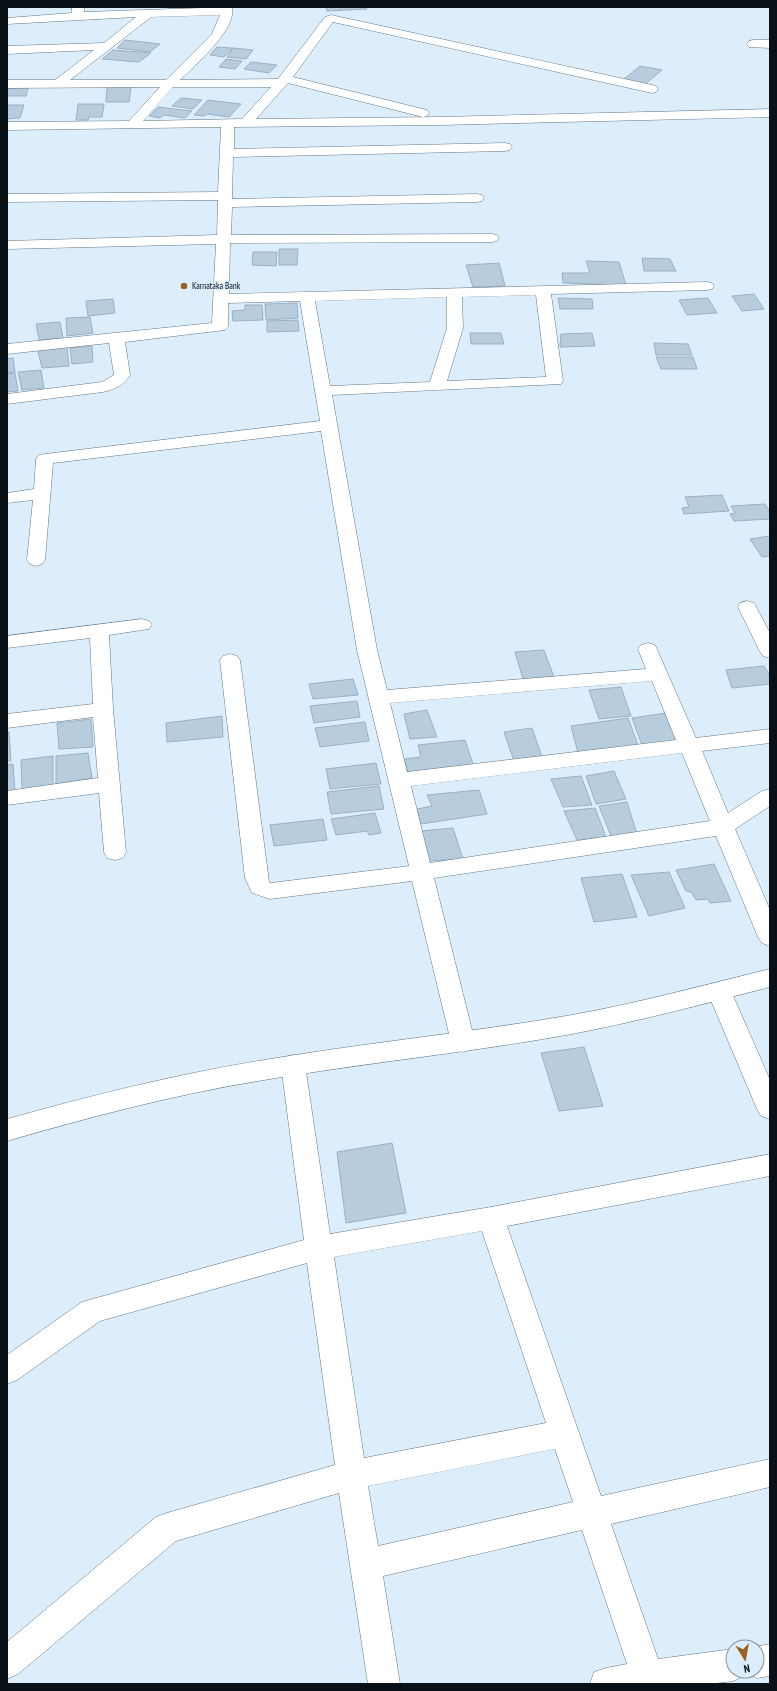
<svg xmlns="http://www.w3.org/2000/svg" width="777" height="1691" font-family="'PT Sans Narrow',sans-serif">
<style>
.building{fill:#b7cdde;stroke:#9bb0c0}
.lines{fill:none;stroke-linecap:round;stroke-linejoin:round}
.street-casing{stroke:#627685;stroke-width:1}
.secondary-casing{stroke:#627685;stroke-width:1}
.street{fill:#fff;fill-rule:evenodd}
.secondary{fill:#fff;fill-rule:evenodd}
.poi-dot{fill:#9b6120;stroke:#dceefc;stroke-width:1.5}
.labels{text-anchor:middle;stroke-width:3;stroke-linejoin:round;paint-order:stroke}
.far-poi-label{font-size:9px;fill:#091016;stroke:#dceefc;text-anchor:start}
</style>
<rect width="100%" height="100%" fill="#dceefc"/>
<!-- building -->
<g class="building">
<path d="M169 7H205V9L169 11Z"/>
<path d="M326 7H366L367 9 327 11Z"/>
<path d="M125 40 160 44 150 52 117 48Z"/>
<path d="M217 47 230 48H233L224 57 210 55Z"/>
<path d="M233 48 253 50 246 59 227 57Z"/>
<path d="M113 50 151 53 139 62 102 59Z"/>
<path d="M226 59 242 61 235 69 219 67Z"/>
<path d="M251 62 277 65 269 73 244 69Z"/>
<path d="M640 66 662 70 645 84 623 80Z"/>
<path d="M131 87 129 102H106L107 88Z"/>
<path d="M7 88H28L26 96H7Z"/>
<path d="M181 98 202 100 193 109 172 106Z"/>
<path d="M208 100 241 104 229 117 207 114 204 116 194 115Z"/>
<path d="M78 104H104L102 117H89L88 120H76Z"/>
<path d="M7 105H24L20 118 7 119Z"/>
<path d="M158 107 192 111 185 118 164 115 160 118 149 116Z"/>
<path d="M279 249H298L297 265H279Z"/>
<path d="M253 252H277L276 266 252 265Z"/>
<path d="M642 258 670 259 676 271H644Z"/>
<path d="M586 261 619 262 626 285 563 283 562 273H590Z"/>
<path d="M499 263 505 286 473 287 466 265Z"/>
<path d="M754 294 764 309 742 311 732 296Z"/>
<path d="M558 298 592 299 593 309H560Z"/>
<path d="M708 298 717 313 687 315 679 300Z"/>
<path d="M113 299 115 313 88 316 86 301Z"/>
<path d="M297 303 298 318 266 320 265 304Z"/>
<path d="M245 305H262L263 320 233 321 232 311 245 310Z"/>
<path d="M90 317 93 333 67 336 66 318Z"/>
<path d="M298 320 299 331 267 332V321Z"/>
<path d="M60 322 63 338 39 340 36 324Z"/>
<path d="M470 333H501L504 344H471Z"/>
<path d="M592 333 595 346 560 347 561 334Z"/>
<path d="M654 343 688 344 692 355H656Z"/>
<path d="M92 346 93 362 72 364 70 348Z"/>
<path d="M67 347 69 366 42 368 38 351Z"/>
<path d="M656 357H693L697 369H661Z"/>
<path d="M13 358 15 372 7 373V359Z"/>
<path d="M41 370 44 388 22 390 18 372Z"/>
<path d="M15 373 18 391 7 392V374Z"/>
<path d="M722 495 729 511 684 514 682 508 689 507 685 497Z"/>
<path d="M765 504 770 512V519L734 521 730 514 735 513 731 506Z"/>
<path d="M770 536V556L762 557 750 539Z"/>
<path d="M544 650 554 677 523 679 515 652Z"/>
<path d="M764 666 770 675V684L732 688 726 670Z"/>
<path d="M353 679 358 695 313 699 309 684Z"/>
<path d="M621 687 631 716 599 719 589 690Z"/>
<path d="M357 701 360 717 314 723 310 706Z"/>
<path d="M427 710 437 737 410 739 404 714Z"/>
<path d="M666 713 678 741 642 745 632 718Z"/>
<path d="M222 716 223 737 167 742 166 723Z"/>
<path d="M628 718 638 745 578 753 571 726Z"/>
<path d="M91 719 93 747 59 749 57 723Z"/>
<path d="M365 722 369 741 320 747 315 728Z"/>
<path d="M532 728 542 757 514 761 504 732Z"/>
<path d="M7 732H9L11 761H7Z"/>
<path d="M465 740 473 764 408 773 404 759 421 757 418 745Z"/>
<path d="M88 753 92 778 56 784V756Z"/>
<path d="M53 756V786L22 789 21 760Z"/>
<path d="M376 763 381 784 330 789 326 769Z"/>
<path d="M13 764 15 791H7V765Z"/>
<path d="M614 771 626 799 596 804 586 776Z"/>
<path d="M581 776 592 805 563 807 551 779Z"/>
<path d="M379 786 384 809 331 814 327 792Z"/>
<path d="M479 790 487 814 421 824 417 809 432 806 427 795Z"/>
<path d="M627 802 637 834 611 836 599 806Z"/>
<path d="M595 808 606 837 577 840 564 811Z"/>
<path d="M375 813 381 833 369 835 367 831 336 835 331 819Z"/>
<path d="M323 819 327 840 274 846 270 825Z"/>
<path d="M453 828 463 859 427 861 421 831Z"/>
<path d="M714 864 731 901 710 903 708 899 696 900 691 892 686 891 676 870Z"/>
<path d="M669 872 685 908 649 916 631 875Z"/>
<path d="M622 874 637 917 594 922 581 878Z"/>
<path d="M584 1047 603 1106 559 1111 541 1053Z"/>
<path d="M392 1143 406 1213 346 1223 337 1152Z"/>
</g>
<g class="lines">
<defs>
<g id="street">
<path d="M72 7H84V12L232 7C237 30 195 65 180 80L278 79 325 17 331 15 652 85 656 86 658 89 656 92 652 93 333 22 293 77 427 110 429 113 427 116 423 117 288 83 256 119 440 117 770 109V117L440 125 234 127V149L505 143 510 144 512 147 510 150 505 151 233 157 232 199 477 194 482 195 484 198 482 201 477 202 232 207 231 235 492 234 497 235 499 238 497 241 492 242 230 243 229 294 707 282 712 283 714 286 712 289 707 290 551 294 563 381 561 384 332 395 377 650 387 690 646 669 638 649 641 645 648 643 655 645 696 738 770 729V743L702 751 728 813 762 791 770 789V806L735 829 770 910V946L762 943 758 937 716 836 434 878 475 1042 472 1049 463 1052 454 1049 451 1042 412 881 270 899 252 893 245 878 220 660 223 656 230 654 237 656 240 660 269 882 271 883 409 866 357 650 321 431 53 463 45 560 42 564 36 566 30 564 27 560 33 500 7 503V493L34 489 36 459 39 455 45 454 320 421 300 301 228 303V327L225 330 125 342 130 375C123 386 115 389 103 392L7 404V394L102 382 114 375 109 343 7 354V344L212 323 216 244 7 249V241L217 235 218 200 7 202V194L218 192 221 127 7 130V122L129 121 160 87 7 88V80H55L94 50 7 54V46L104 43 136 17 7 24V18L72 13ZM220 15 212 34 166 80H70L151 17ZM173 87H271L242 119 143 121ZM536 295 546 377 447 381 463 328 462 297ZM447 297V328L430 382 330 386 315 301ZM652 681 676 740 407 772 390 703ZM682 753 710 821 430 863 411 786Z"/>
<path d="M753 40H770V48L749 47 747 44 749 41Z"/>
<path d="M747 601 754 603 770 633V658L763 656 760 652 738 607 740 603Z"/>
<path d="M142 619 149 621 152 625 149 629 109 635 113 709 126 852 123 858 115 860 107 858 104 852 99 793 7 805V791L98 778 93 717 7 728V714L93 704 90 638 7 648V636Z"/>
<path d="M719 982 727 985 731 991 770 1080V1119L761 1116 757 1109 707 991 711 985Z"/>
<path d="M293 1055 302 1058 305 1065 330 1234 491 1207 770 1154V1176L507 1226 601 1496 770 1459V1487L611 1524 658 1659 733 1649V1671H757V1647H754L770 1644V1676L757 1678 746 1673 744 1676 733 1681 709 1684H590L594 1672 606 1668 627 1664 582 1530 383 1576 400 1684H368L339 1493 176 1541 18 1674 7 1679V1642L156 1517 167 1513 335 1465 307 1263 100 1321 17 1380 7 1384V1355L82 1302 304 1240 281 1065 284 1058ZM482 1231 546 1423 364 1458 334 1257ZM555 1449 573 1502 378 1546 368 1486Z"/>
</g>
<path id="secondary" d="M770 969V987C704 1004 639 1021 572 1034 468 1053 362 1063 258 1081 173 1095 90 1117 7 1141V1119C90 1096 173 1075 258 1061 363 1043 468 1033 572 1015 639 1003 704 985 770 969Z"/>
</defs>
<!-- street casing -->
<use href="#street" class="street-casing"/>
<!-- secondary casing -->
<use href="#secondary" class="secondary-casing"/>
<!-- street -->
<use href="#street" class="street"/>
<!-- secondary -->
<use href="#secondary" class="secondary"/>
</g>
<!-- markers -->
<circle class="poi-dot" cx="184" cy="286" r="4"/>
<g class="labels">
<!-- far-poi labels -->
<g class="far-poi-label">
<text x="192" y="289">Karnataka Bank</text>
</g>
</g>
<!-- border -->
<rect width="777" height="1691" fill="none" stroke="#091016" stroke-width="16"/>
<!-- north arrow -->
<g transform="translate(745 1659) rotate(169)"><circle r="19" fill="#dceefc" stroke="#8895a0"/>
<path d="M0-3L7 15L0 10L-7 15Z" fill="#9b6120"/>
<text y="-6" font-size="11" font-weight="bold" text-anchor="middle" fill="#091016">N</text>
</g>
</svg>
